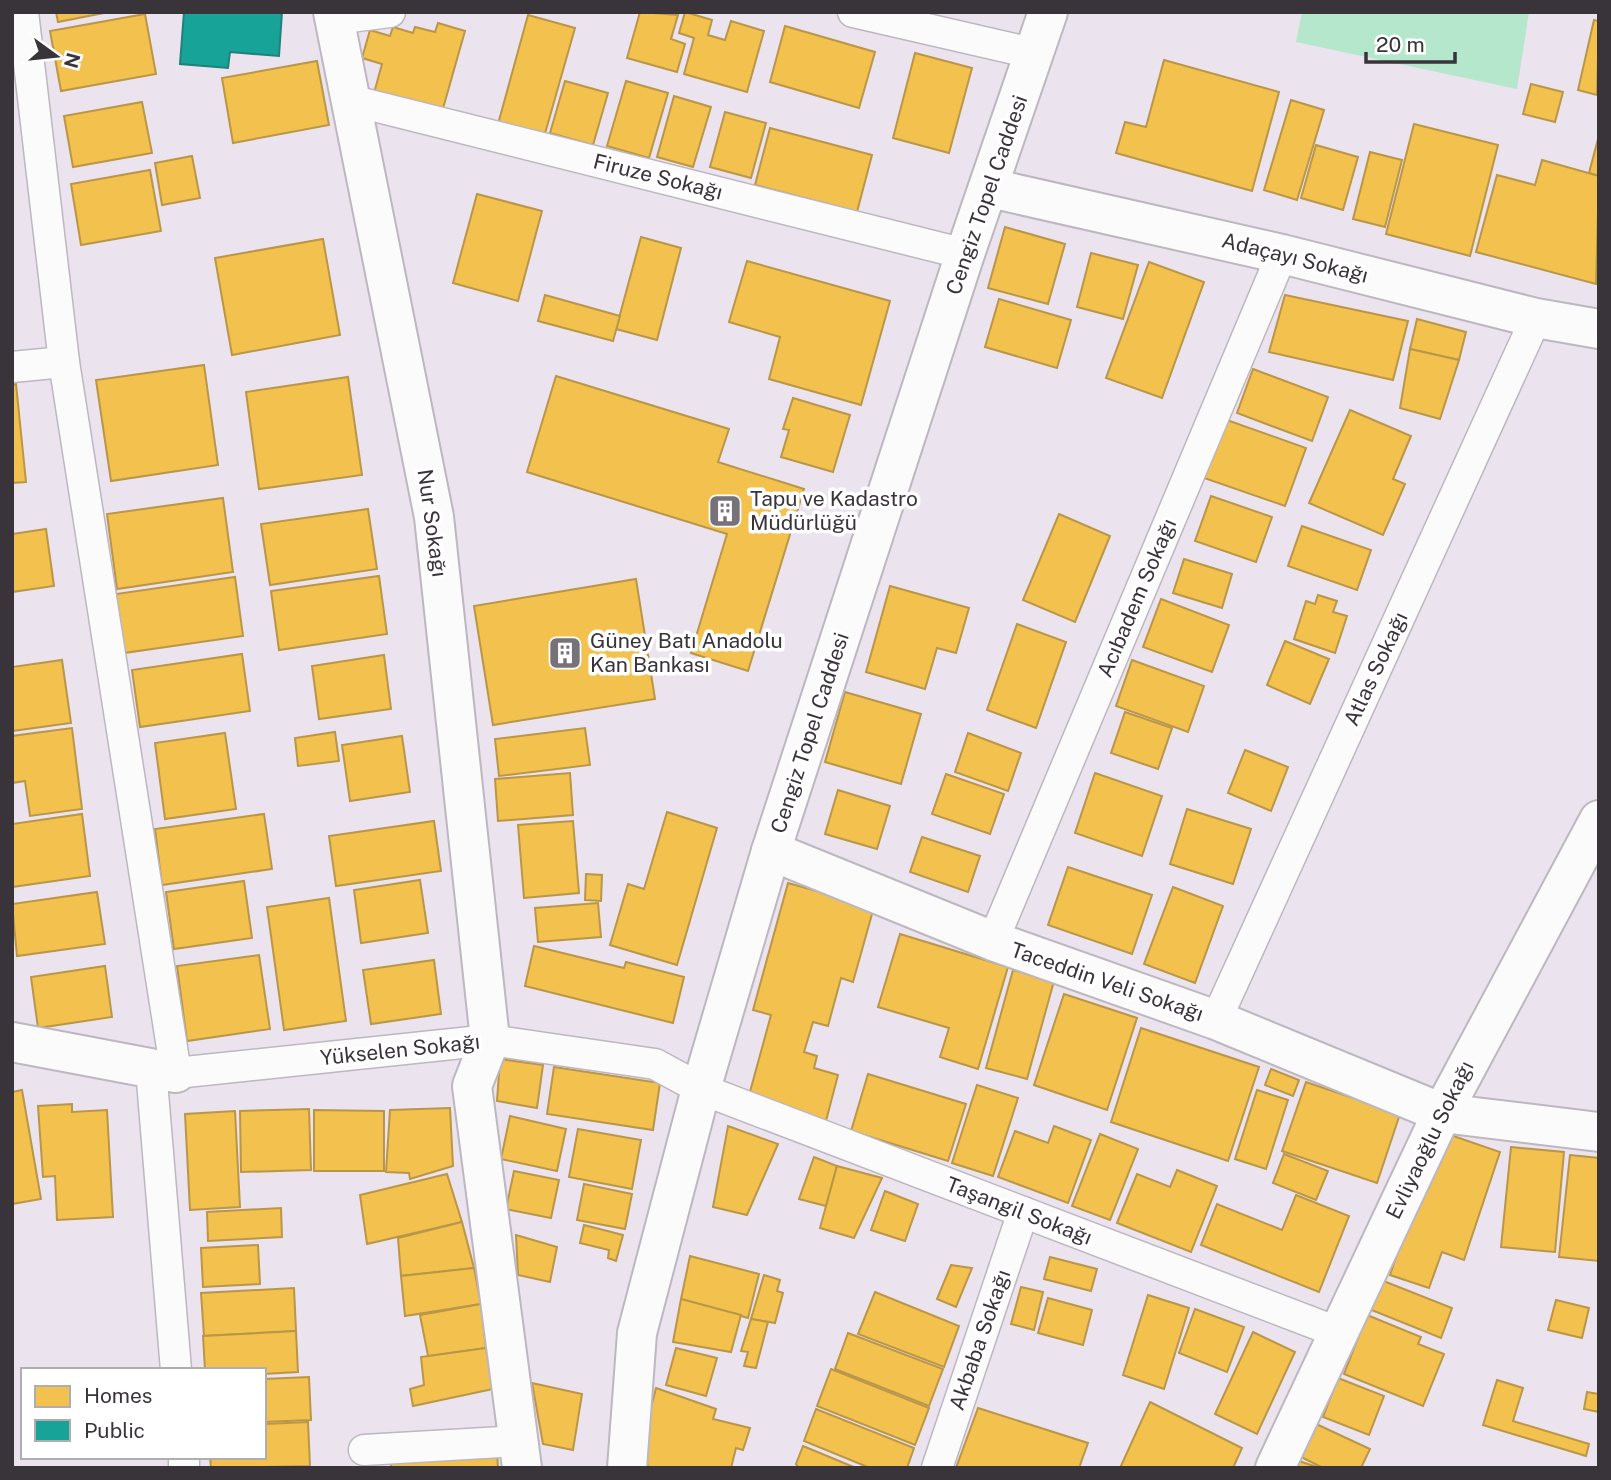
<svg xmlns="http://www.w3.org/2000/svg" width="1611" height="1480" font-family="'Public Sans',sans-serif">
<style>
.green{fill:#b5e7cc}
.homes{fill:#f2c14e;stroke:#ba9648;stroke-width:2}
.public{fill:#17a398;stroke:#21817c;stroke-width:2}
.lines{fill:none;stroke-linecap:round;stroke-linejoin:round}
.street-casing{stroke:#bdb7bf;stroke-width:33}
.secondary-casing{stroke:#bdb7bf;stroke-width:42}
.street{stroke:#fcfbfc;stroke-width:30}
.secondary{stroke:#fcfbfc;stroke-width:38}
.labels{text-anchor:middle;stroke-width:7;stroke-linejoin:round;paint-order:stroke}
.street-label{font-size:21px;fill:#39333a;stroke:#fff}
.poi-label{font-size:21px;fill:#39333a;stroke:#fff;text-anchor:start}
</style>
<rect width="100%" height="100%" fill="#ebe3ee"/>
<!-- green -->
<path class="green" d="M1302 12H1529L1517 89 1296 42Z"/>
<!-- homes -->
<g class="homes">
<path d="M56 12H109L58 22Z"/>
<path d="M640 12 678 15 671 39 685 44 677 72 627 58Z"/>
<path d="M685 12 712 20 708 35 725 40 731 21 764 31 747 92 684 74 694 38 679 33Z"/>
<path d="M145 14 156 74 61 91 50 31Z"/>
<path d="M528 15 575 28 544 137 498 124Z"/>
<path d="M1594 20 1599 21 1597 95 1578 90Z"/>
<path d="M438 23 465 31 442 112 374 93 382 64 362 58 370 30 390 36 393 27 413 33 415 27 435 32Z"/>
<path d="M785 26 875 52 859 108 770 82Z"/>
<path d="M915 53 972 68 949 153 893 138Z"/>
<path d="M1164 60 1279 92 1252 191 1116 153 1125 122 1146 127Z"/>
<path d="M317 61 329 125 233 143 222 78Z"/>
<path d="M565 81 608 93 593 145 550 133Z"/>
<path d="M626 81 668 93 649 158 607 146Z"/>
<path d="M1531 84 1563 92 1555 122 1523 114Z"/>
<path d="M674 96 711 107 693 167 657 157Z"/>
<path d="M1291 100 1324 110 1297 200 1264 190Z"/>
<path d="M142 102 152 153 73 167 64 116Z"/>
<path d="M725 112 766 123 751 178 710 167Z"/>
<path d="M1414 124 1498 145 1470 256 1386 234Z"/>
<path d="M770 128 872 155 857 212 755 185Z"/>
<path d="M1598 139H1599V176L1589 173Z"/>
<path d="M1316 145 1358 157 1343 210 1301 198Z"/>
<path d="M1370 152 1402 160 1385 227 1353 219Z"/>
<path d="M192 156 200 198 162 205 155 163Z"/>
<path d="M1542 160 1599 176 1596 284 1476 252 1497 175 1535 185Z"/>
<path d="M150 170 161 231 81 245 71 184Z"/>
<path d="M477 194 542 211 518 301 453 283Z"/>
<path d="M1005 227 1065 244 1048 304 988 288Z"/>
<path d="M641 237 681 248 657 340 616 329Z"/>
<path d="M323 239 340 335 232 355 215 258Z"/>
<path d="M1091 253 1138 265 1123 319 1077 307Z"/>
<path d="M747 261 890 301 861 405 769 379 780 337 729 322Z"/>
<path d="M1149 262 1204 282 1162 398 1106 378Z"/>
<path d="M545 295 620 316 613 341 538 321Z"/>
<path d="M1285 295 1408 321 1393 380 1269 352Z"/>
<path d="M999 299 1071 320 1057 368 985 347Z"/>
<path d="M1417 319 1466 332 1459 360 1410 349Z"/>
<path d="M1410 349 1459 360 1440 419 1400 408Z"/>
<path d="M204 365 218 465 111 481 96 380Z"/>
<path d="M1253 369 1328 397 1312 441 1237 413Z"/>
<path d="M556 376 729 429 718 462 804 489 748 671 691 653 727 534 527 472Z"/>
<path d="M348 377 362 475 259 489 246 392Z"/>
<path d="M16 384 26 482 12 483V385Z"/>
<path d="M793 398 850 415 833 472 781 457 789 430 783 429Z"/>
<path d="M1350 410 1411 436 1393 479 1405 484 1383 535 1309 503Z"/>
<path d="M1224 419 1306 448 1285 506 1204 478Z"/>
<path d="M1211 496 1272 517 1256 562 1195 541Z"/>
<path d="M223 498 233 572 117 589 107 514Z"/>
<path d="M368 509 377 569 270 585 261 524Z"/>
<path d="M1059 514 1110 536 1075 622 1023 600Z"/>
<path d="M1302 526 1371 550 1357 590 1288 566Z"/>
<path d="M46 529 54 586 12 592V534Z"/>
<path d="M1184 559 1232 574 1222 608 1173 593Z"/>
<path d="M379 576 387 634 279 650 271 591Z"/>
<path d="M235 577 243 636 124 653 116 594Z"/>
<path d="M636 579 655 699 493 725 474 606Z"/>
<path d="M890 586 969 608 956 653 937 648 925 689 866 672Z"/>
<path d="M1318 595 1337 601 1333 612 1347 616 1335 653 1294 639 1306 601 1315 604Z"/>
<path d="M1161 599 1229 625 1212 672 1143 647Z"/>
<path d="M1017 624 1066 642 1036 728 987 710Z"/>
<path d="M1285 641 1329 659 1310 704 1267 685Z"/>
<path d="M242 654 250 711 140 727 132 670Z"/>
<path d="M384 655 391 709 319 719 312 666Z"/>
<path d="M62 660 71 723 12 731V667Z"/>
<path d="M1132 660 1204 686 1188 732 1116 706Z"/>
<path d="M845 692 921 714 901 784 825 762Z"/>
<path d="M1125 712 1172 728 1158 769 1111 753Z"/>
<path d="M72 728 82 809 30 816 25 781 12 783V736Z"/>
<path d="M585 728 590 765 499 776 495 739Z"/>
<path d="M335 732 339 761 298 766 295 738Z"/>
<path d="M225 733 236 809 165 819 155 743Z"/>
<path d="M968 733 1021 753 1008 791 955 772Z"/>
<path d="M402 736 410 792 350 801 342 745Z"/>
<path d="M1245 750 1288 767 1271 811 1228 793Z"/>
<path d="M570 773 573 815 498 821 495 779Z"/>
<path d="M1095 773 1162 796 1142 856 1075 833Z"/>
<path d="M946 774 1004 794 990 834 932 814Z"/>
<path d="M838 790 890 806 877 849 825 834Z"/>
<path d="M1187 809 1251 829 1233 884 1170 864Z"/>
<path d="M667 812 717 828 677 965 610 945 628 884 644 889Z"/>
<path d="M82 814 90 876 12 887V824Z"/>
<path d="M264 814 272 869 162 885 155 829Z"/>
<path d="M434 821 441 871 336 886 329 836Z"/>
<path d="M573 821 579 893 524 898 518 825Z"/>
<path d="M922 837 980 856 968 892 910 872Z"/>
<path d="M1068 867 1152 895 1132 954 1048 925Z"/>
<path d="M586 874 602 875 601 901 585 900Z"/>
<path d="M420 880 428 933 361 943 354 890Z"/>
<path d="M244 881 252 938 174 949 166 892Z"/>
<path d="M788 883 874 907 853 982 841 978 828 1026 813 1022 804 1052 817 1056 814 1068 838 1075 826 1121 748 1099 771 1015 753 1010Z"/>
<path d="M1173 887 1223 906 1195 983 1144 964Z"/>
<path d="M97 892 105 944 17 956 12 904Z"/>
<path d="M329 898 346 1021 284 1030 267 907Z"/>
<path d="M598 903 601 937 538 942 535 908Z"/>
<path d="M900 934 1008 967 978 1069 940 1057 949 1028 878 1007Z"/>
<path d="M534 946 624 968 626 962 684 977 673 1023 525 986Z"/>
<path d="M259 955 270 1029 187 1041 177 966Z"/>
<path d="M434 960 441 1014 371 1024 363 970Z"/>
<path d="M105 966 112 1017 38 1028 31 977Z"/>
<path d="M1013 970 1054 981 1027 1079 986 1068Z"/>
<path d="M1064 994 1137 1018 1107 1110 1034 1085Z"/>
<path d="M1141 1028 1259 1067 1228 1161 1111 1122Z"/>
<path d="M500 1059 543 1065 537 1108 497 1101Z"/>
<path d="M554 1067 660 1083 653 1130 547 1114Z"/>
<path d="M1271 1069 1299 1080 1293 1096 1265 1085Z"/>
<path d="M868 1074 966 1104 948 1161 851 1131Z"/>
<path d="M1306 1082 1400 1114 1377 1183 1282 1151Z"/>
<path d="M977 1085 1018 1098 993 1176 952 1163Z"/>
<path d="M22 1090 41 1199 12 1204V1092Z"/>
<path d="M1257 1090 1288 1100 1266 1169 1235 1159Z"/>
<path d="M72 1104V1112L107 1110 113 1217 57 1220 55 1176 43 1177 38 1106Z"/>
<path d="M450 1108 453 1166 410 1179 409 1173 386 1172 390 1110Z"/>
<path d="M309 1109 311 1170 241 1172 240 1111Z"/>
<path d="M314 1110 384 1111V1171H314Z"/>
<path d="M235 1111 240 1207 190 1210 185 1114Z"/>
<path d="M510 1116 566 1129 557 1171 501 1159Z"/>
<path d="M728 1126 778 1144 747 1215 713 1207Z"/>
<path d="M1054 1126 1091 1140 1068 1203 998 1177 1015 1131 1048 1143Z"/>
<path d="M578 1129 641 1140 632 1189 569 1177Z"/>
<path d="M1439 1131 1500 1152 1464 1260 1442 1252 1429 1288 1390 1275Z"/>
<path d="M1100 1134 1138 1149 1110 1220 1072 1206Z"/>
<path d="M1511 1147 1564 1152 1555 1252 1501 1247Z"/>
<path d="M1284 1154 1328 1171 1316 1200 1273 1183Z"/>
<path d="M1570 1155 1599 1158V1261L1559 1257Z"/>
<path d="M814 1157 837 1166 826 1206 799 1199Z"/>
<path d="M837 1166 882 1178 854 1238 820 1228Z"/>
<path d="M1177 1170 1217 1186 1191 1252 1117 1223 1137 1174 1170 1187Z"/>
<path d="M514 1171 559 1180 551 1218 506 1209Z"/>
<path d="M447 1174 462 1222 367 1244 360 1195Z"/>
<path d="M584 1184 632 1194 625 1229 577 1220Z"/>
<path d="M885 1191 918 1204 905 1241 871 1230Z"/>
<path d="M1296 1195 1349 1216 1319 1292 1201 1245 1217 1204 1282 1230Z"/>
<path d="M281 1208 282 1237 208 1241 207 1212Z"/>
<path d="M462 1222 474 1268 401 1276 398 1238Z"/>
<path d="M584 1225 623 1235 616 1261 608 1258 609 1250 580 1243Z"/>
<path d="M516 1235 557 1247 550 1282 518 1275Z"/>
<path d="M258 1245 260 1284 203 1287 201 1248Z"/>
<path d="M690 1256 759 1274 748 1318 681 1299Z"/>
<path d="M1050 1257 1097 1269 1091 1291 1044 1279Z"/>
<path d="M951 1265 972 1268 956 1307 937 1299Z"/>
<path d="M474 1268 481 1304 405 1316 401 1276Z"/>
<path d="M764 1275 780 1280 777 1291 783 1293 775 1323 751 1319Z"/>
<path d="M1381 1280 1452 1308 1441 1338 1369 1309Z"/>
<path d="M1021 1287 1043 1292 1034 1330 1011 1324Z"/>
<path d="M294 1288 296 1331 204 1336 201 1293Z"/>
<path d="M875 1292 959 1326 944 1367 858 1334Z"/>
<path d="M1148 1295 1189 1308 1164 1389 1123 1375Z"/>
<path d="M1048 1298 1092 1310 1083 1345 1038 1333Z"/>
<path d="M681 1299 741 1315 731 1352 673 1342Z"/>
<path d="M1556 1300 1589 1308 1582 1338 1548 1330Z"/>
<path d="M481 1304 486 1348 428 1356 420 1315Z"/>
<path d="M1195 1309 1244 1327 1227 1372 1179 1353Z"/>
<path d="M1367 1315 1421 1337 1418 1344 1444 1354 1423 1406 1344 1374Z"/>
<path d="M751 1319 768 1322 756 1368 744 1366 748 1352 741 1351Z"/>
<path d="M296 1331 298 1372 264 1374V1370H205L203 1336Z"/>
<path d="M1253 1332 1295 1352 1257 1434 1215 1414Z"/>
<path d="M848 1333 943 1369 929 1406 835 1369Z"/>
<path d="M486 1348 493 1389 413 1406 410 1389 424 1385 421 1357Z"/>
<path d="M676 1348 717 1358 706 1396 666 1385Z"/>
<path d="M831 1369 929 1408 915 1445 817 1406Z"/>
<path d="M309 1377 311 1420 264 1422V1379Z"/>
<path d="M1338 1378 1384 1396 1369 1435 1323 1417Z"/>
<path d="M1497 1380 1523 1388 1513 1421 1589 1444 1586 1456 1483 1425Z"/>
<path d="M532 1383 582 1394 573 1450 543 1444Z"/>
<path d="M656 1388 716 1409 713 1419 750 1428 743 1450 736 1448 731 1468H648L643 1440Z"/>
<path d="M1587 1392 1599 1394V1412L1584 1409Z"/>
<path d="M1150 1402 1242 1448 1233 1468H1120Z"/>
<path d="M978 1408 1088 1443 1079 1468H956Z"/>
<path d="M816 1409 914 1448 907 1468H870L804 1441Z"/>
<path d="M308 1422 310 1466 211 1468 210 1457H264V1424Z"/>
<path d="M1314 1423 1370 1449 1361 1468H1323L1299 1456Z"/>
<path d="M803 1446 856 1468H799L796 1464Z"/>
<path d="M497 1451 498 1468H391V1460Z"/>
<path d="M1296 1460 1320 1468H1292Z"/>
</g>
<!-- public -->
<path class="public" d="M184 12H282L279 56 230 52 228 68 180 64Z"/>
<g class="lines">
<defs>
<g id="street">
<path d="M23 12 64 362 176 1073 490 1040 655 1064 701 1089 1337 1332"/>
<path d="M853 12 1036 54"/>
<path d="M334 19 390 12"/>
<path d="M350 100 965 254"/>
<path d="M12 367 64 362"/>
<path d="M993 941 1282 254"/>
<path d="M1216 1020 1536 318"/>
<path d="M151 1069 176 1370"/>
<path d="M364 1450 517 1441"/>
<path d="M184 1457V1468"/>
<path d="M937 1468 1023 1212"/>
</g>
<g id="secondary">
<path d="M333 12 434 517 490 1040 472 1086 522 1468"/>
<path d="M990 188 1282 254 1536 318 1599 329"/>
<path d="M771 851 993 941 1216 1020 1442 1113 1599 1132"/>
<path d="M12 1042 176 1073"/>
<path d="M627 1468 637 1333 701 1089 771 851 965 254 1048 12"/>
<path d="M1275 1468 1442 1113 1599 820"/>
</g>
</defs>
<!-- street casing -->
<use href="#street" class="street-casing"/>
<!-- secondary casing -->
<use href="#secondary" class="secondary-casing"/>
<!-- street -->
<use href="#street" class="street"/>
<!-- secondary -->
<use href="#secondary" class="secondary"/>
</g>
<!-- icons -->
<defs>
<symbol id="building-square" viewBox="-11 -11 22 22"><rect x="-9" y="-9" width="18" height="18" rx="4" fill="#777179" stroke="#fff"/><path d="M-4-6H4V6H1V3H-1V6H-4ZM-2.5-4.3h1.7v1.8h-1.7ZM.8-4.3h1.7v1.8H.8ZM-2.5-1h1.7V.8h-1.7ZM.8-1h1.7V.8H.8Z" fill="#fff"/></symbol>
</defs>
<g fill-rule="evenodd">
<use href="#building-square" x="706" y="492" width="38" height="38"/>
<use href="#building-square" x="546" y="634" width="38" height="38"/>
</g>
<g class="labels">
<!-- street labels -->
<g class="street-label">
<text transform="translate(658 177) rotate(14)" y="7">Firuze Sokağı</text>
<text transform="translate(987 195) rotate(-71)" y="7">Cengiz Topel Caddesi</text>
<text transform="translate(1295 258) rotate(14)" y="7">Adaçayı Sokağı</text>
<text transform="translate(432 523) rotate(82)" y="7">Nur Sokağı</text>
<text transform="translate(1137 598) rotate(-67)" y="7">Acıbadem Sokağı</text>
<text transform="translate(1376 669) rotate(-65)" y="7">Atlas Sokağı</text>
<text transform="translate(810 733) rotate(-72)" y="7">Cengiz Topel Caddesi</text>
<text transform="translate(1107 982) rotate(19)" y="7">Taceddin Veli Sokağı</text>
<text transform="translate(400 1050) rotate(-6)" y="7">Yükselen Sokağı</text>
<text transform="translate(1430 1140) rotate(-64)" y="7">Evliyaoğlu Sokağı</text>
<text transform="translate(1019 1211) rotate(21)" y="7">Taşangil Sokağı</text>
<text transform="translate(980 1340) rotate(-71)" y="7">Akbaba Sokağı</text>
</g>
<!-- poi labels -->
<g class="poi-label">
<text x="750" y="506">Tapu ve Kadastro<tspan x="750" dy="24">Müdürlüğü</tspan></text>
<text x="590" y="648">Güney Batı Anadolu<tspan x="590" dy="24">Kan Bankası</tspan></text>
</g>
</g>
<!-- border -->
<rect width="1611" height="1480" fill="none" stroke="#39333a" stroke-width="28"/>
<!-- legend -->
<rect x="21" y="1368" width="245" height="91" fill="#ffffff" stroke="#b0adb0" stroke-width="2"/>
<rect x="35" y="1386" width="35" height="21" fill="#f2c14e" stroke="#b0adb0" stroke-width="2"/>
<text x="84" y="1403" font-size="21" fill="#39333a">Homes</text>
<rect x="35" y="1420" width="35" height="21" fill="#17a398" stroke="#b0adb0" stroke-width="2"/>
<text x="84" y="1438" font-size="21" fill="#39333a">Public</text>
<!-- north arrow -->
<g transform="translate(56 56) rotate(105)" stroke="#ffffff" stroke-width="5" paint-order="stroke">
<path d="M0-5L12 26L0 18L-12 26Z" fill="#39333a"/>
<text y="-10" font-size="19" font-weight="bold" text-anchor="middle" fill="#39333a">N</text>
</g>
<!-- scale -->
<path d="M1366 52v10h89v-10" fill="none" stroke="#39333a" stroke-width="3.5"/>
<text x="1376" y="52" font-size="21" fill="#39333a" stroke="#ffffff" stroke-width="5" paint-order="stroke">20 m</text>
</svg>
